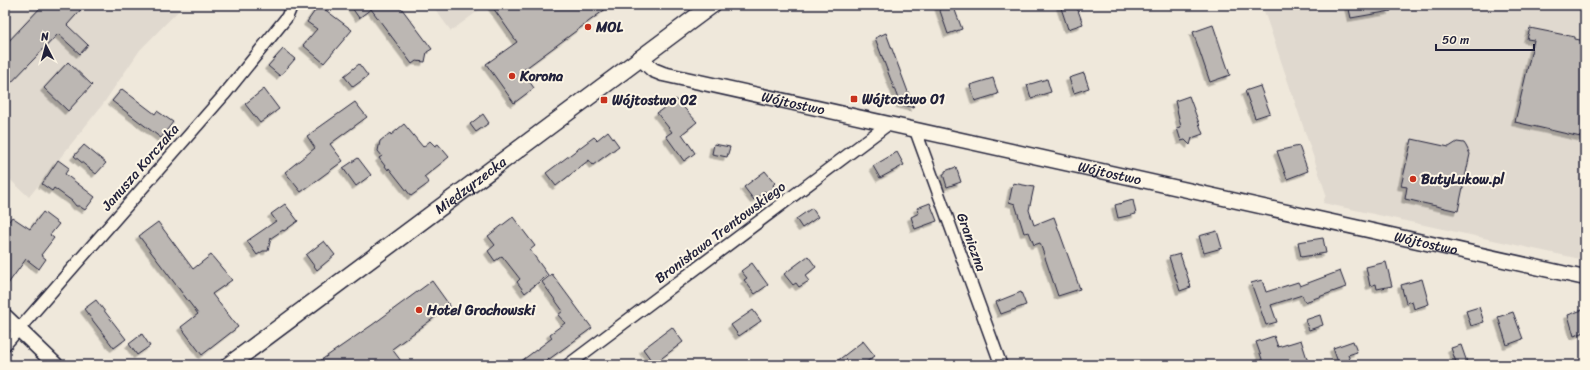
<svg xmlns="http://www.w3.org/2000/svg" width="1590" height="370" font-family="Sriracha,sans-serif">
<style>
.built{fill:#e0d9cf}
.building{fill:#bcb7b3;stroke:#22223b;filter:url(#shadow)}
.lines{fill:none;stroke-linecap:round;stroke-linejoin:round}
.minor-casing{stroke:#22223b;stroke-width:14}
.tertiary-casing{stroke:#22223b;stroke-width:17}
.secondary-casing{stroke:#22223b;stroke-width:19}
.minor{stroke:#fcf5e5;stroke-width:11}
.tertiary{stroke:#fcf5e5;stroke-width:14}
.secondary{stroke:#fcf5e5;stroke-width:16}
.poi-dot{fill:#c8321e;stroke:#fcf5e5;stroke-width:1.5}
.labels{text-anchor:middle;stroke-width:4;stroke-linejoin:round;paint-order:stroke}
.poi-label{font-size:14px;font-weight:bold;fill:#22223b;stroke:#fcf5e5;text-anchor:start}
.street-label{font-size:14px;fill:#22223b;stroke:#fcf5e5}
</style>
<defs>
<filter id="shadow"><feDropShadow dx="-3.5" dy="3.5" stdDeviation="0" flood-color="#0004"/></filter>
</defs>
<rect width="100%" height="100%" fill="#efe8db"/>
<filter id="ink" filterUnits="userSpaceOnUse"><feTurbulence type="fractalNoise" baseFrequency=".025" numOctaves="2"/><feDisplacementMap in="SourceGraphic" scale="8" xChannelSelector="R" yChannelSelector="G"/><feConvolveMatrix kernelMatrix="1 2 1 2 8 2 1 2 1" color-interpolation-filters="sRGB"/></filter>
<g filter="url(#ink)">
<!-- built -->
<g class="built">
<path d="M5 5H184L140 50 103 104 29 197 5 175Z"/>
<path d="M432 5H486L451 31Z"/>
<path d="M1262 5H1585V260L1323 203 1326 194Z"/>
</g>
<!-- building -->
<g class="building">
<path d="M43 5H85L67 25 88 45 80 54 58 34 5 89V45Z"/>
<path d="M319 5 352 30 324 63 303 45 317 29 307 22Z"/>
<path d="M350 5H399L432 49 427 52 425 62 416 61 412 64 371 9 359 18Z"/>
<path d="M491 5H611L522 71 534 88 514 103 486 64 517 42Z"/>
<path d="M938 5H953L962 29 948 34Z"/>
<path d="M1060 5H1076L1083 24 1068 29Z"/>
<path d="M1348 5H1390L1391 11 1351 18Z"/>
<path d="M1213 25 1230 75 1210 82 1193 32Z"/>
<path d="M1530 28 1575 37V39L1585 41V138L1515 122 1534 40 1527 39Z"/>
<path d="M886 33 914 108 900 104 875 38Z"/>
<path d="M283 49 295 59 280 76 268 66Z"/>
<path d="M68 62 92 85 68 111 44 88Z"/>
<path d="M359 64 368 76 353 87 344 76Z"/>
<path d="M1084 73 1089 88 1074 93 1069 78Z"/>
<path d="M993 78 998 94 975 101 970 85Z"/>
<path d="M1047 79 1051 92 1031 98 1027 85Z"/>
<path d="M1260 86 1270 113 1255 118 1245 91Z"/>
<path d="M122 89 155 114 157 111 173 122 161 138 112 101Z"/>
<path d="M264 89 279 109 260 123 245 104Z"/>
<path d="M1189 96 1203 134 1192 138 1190 145 1185 140 1181 141 1177 128 1181 127 1175 101Z"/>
<path d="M676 99 697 122 682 134 695 153 684 161 666 136 672 132 657 113Z"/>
<path d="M355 102 367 117 330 144 343 161 301 192 285 172 315 148 307 136Z"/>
<path d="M483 114 489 123 476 132 470 124Z"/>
<path d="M404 124 423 147 430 141 435 146 438 144 449 157 424 177 429 183 411 196 389 168 388 170 379 158 382 156 378 151 380 141 390 133 391 135Z"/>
<path d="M608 131 619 146 593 165 589 160 556 186 546 173 594 137 597 140Z"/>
<path d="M1412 139 1449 147 1457 142 1464 143 1466 146 1470 154 1458 211 1405 199 1407 187 1401 186Z"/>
<path d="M714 144 730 147 727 157 712 154Z"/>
<path d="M84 145 106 163 96 174 74 156Z"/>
<path d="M1299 146 1308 171 1287 179 1277 151Z"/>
<path d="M897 152 904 165 880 178 873 166Z"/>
<path d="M358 158 371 175 356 186 343 168Z"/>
<path d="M58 160 69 168 65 174 95 197 85 210 79 206H76L72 201 54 188 52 191 42 184Z"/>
<path d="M956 167 961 182 947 187 943 174H945V171Z"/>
<path d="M765 171 775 183 773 185 775 188 767 194 765 191 754 200 744 187Z"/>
<path d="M1013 183 1034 187 1029 210 1034 225 1054 217 1080 289 1058 296 1040 243 1034 245 1029 232 1024 233 1015 204 1009 202Z"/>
<path d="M1133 200 1136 214 1118 218 1115 205Z"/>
<path d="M930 203 937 221 915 229 911 217 919 213 917 208Z"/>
<path d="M285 204 298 221 284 231 283 230 271 238 268 251H263L257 255 247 241 276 221 271 214Z"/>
<path d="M812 208 818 217 802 228 796 219Z"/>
<path d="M43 212 59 224 50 235 54 238 41 255 46 259 39 269 26 259 5 288V226L12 217 30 229Z"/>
<path d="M513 217 535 246 530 250 548 275 525 293 517 282 520 279 502 256 495 261 488 251 495 245 488 236Z"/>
<path d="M158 222 193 269 211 255 232 280 212 294 238 327 202 355 181 327 198 314 139 236Z"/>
<path d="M1217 231 1222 248 1204 253 1199 236Z"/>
<path d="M1323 238 1326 253 1301 257 1298 242Z"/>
<path d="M324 241 335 255 317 270 306 255Z"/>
<path d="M1180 254 1191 287 1180 291 1169 257Z"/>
<path d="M808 256 816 267 805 276 809 281 799 287 796 283 793 285 784 274Z"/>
<path d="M1386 262 1392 286 1377 289 1376 284 1370 286 1366 267Z"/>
<path d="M752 263 768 285 755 294 744 280 747 278 741 271Z"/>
<path d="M1340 271 1346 287 1305 302 1302 295 1271 305 1277 322 1266 325 1251 283 1262 280 1266 292 1298 282 1300 286Z"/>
<path d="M552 274 592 328 541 365H516L552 338 550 334 565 323 558 315 563 311 542 282Z"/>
<path d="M1422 279 1429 304 1414 309 1412 301 1406 303 1401 285Z"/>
<path d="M432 281 450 306 392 349 404 365H314L372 325Z"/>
<path d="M1021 292 1026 305 1001 314 996 302Z"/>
<path d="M96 300 126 339 114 348 84 309Z"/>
<path d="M1479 307 1484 322 1471 326 1466 311Z"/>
<path d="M1585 309V332L1574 336 1568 315Z"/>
<path d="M753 310 761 321 739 336 731 325Z"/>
<path d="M1513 312 1523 339 1507 345 1498 317Z"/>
<path d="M1320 315 1323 325 1309 330 1305 320Z"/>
<path d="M672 327 683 342 654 364 643 349Z"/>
<path d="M142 334 150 346 137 355 129 344Z"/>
<path d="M1274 336 1278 347 1301 340 1309 365H1264L1256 342Z"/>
<path d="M863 341 875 356 862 365H832Z"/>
<path d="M1353 341 1357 352 1348 355 1352 365H1339L1333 348Z"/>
<path d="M1461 345 1468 365H1457L1451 348Z"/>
</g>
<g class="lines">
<defs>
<g id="minor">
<path d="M915 129 1001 365"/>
<path d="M5 345 224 95 287 17 292 5"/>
<path d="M568 365 890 123"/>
</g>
<g id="tertiary">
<path id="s1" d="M640 58 653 70 663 74 1585 278"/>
<path d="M5 316 56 365"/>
</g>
<g id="secondary">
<path id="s2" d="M229 365 712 5"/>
</g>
</defs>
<!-- minor casing -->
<use href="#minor" class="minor-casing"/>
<!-- tertiary casing -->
<use href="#tertiary" class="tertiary-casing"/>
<!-- secondary casing -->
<use href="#secondary" class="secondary-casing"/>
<!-- minor -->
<use href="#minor" class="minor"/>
<!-- tertiary -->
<use href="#tertiary" class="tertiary"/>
<!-- secondary -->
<use href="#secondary" class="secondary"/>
</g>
</g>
<!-- markers -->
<g class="poi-dot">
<circle cx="588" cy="27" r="4"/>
<circle cx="512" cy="76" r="4"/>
<rect x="850" y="95" width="8" height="8" rx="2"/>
<rect x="600" y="96" width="8" height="8" rx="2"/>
<circle cx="1413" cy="179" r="4"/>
<circle cx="419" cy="310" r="4"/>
</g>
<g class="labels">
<!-- poi labels -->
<g class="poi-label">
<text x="596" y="32">MOL</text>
<text x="520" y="81">Korona</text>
<text x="862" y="104">Wójtostwo 01</text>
<text x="612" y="105">Wójtostwo 02</text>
<text x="1421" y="184">ButyLukow.pl</text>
<text x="427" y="315">Hotel Grochowski</text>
</g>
<!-- street labels -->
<g class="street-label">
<text dy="5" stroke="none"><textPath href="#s1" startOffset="162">Wójtostwo</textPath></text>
<text transform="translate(140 167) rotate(-49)" y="5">Janusza Korczaka</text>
<text dy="5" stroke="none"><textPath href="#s1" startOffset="486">Wójtostwo</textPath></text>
<text dy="5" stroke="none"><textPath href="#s2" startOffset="301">Międzyrzecka</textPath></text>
<text transform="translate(720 232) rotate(-37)" y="5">Bronisława Trentowskiego</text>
<text transform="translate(972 242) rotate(70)" y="5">Graniczna</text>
<text dy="5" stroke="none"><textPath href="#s1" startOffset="810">Wójtostwo</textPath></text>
</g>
</g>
<!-- margin -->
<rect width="1590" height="370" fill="none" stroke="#fcf5e5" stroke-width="20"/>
<rect x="10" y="10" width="1570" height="350" fill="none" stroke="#22223b" stroke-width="1.5" filter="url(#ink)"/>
<!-- north arrow -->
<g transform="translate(46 46) rotate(354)" stroke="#fcf5e5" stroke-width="3" paint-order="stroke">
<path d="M0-3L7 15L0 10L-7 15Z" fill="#22223b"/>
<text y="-6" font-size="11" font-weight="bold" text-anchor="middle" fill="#22223b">N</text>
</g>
<!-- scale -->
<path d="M1436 44v6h98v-6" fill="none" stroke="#22223b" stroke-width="2"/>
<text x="1442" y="44" font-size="12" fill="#22223b" stroke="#fcf5e5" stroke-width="3" paint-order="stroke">50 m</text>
</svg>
